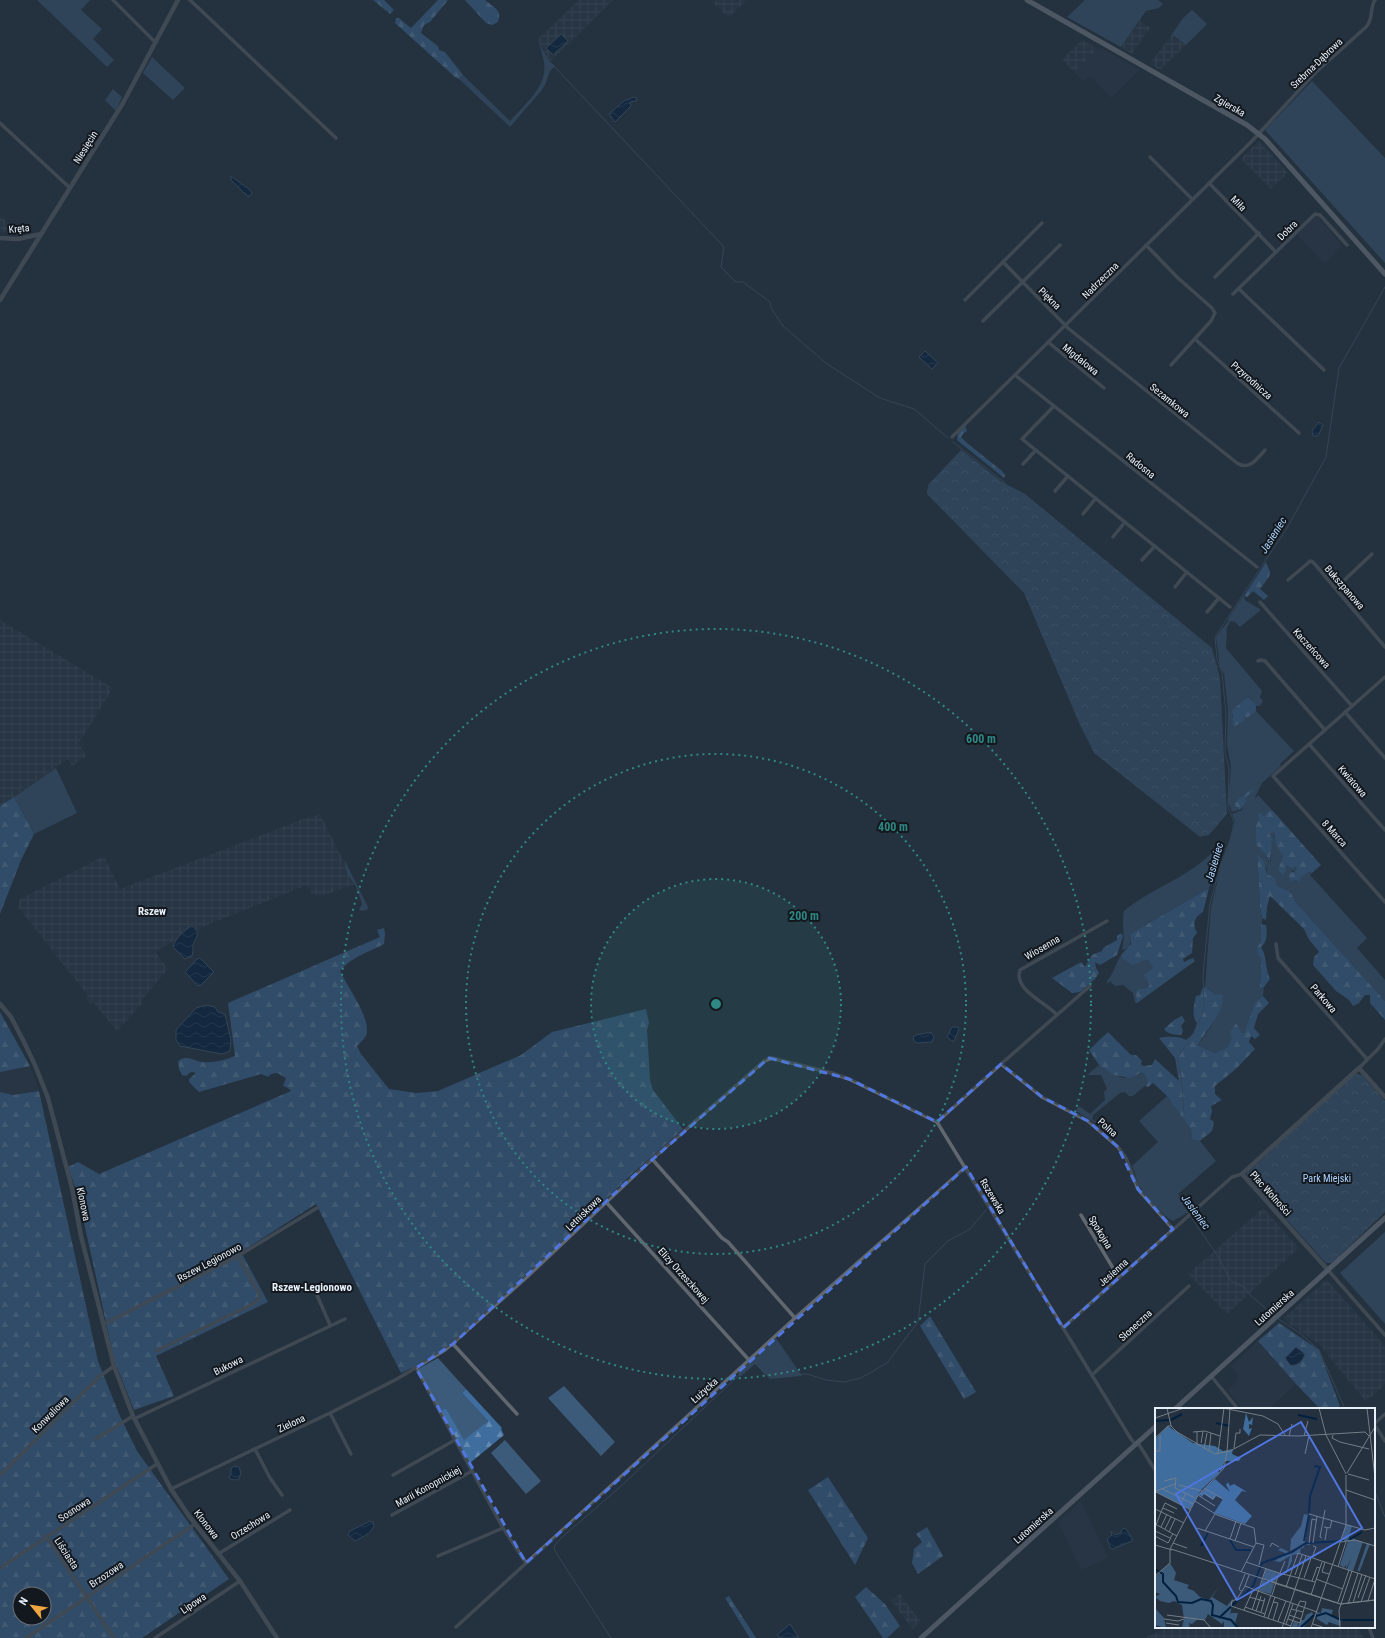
<svg xmlns="http://www.w3.org/2000/svg" width="1385" height="1638" font-family="'Roboto Condensed',sans-serif">
<style>
.built{fill:#2a3a4c}
.industrial{fill:url(#industrial-grid)}
.grass{fill:#3c5b7b}
.forest{fill:url(#forest-firs);fill-rule:evenodd}
.park{fill:url(#park-crowns)}
.water{fill:url(#water-waves);stroke:#455e77}
.lines{fill:none;stroke-linecap:round;stroke-linejoin:round}
.stream{stroke:#455e77;stroke-width:1}
.minor{stroke:#61676e;stroke-width:3.5}
.tertiary{stroke:#61676e;stroke-width:4.5}
.secondary{stroke:#7c8690;stroke-width:5}
.marked{fill:none;stroke:#5076e0;stroke-width:3;stroke-dasharray:8 5;stroke-linejoin:round}
.ring{fill:none;stroke:#2f8883;stroke-width:2;stroke-dasharray:2 4}
.labels{text-anchor:middle;stroke-width:4;stroke-linejoin:round;paint-order:stroke}
.street-label{font-size:10px;fill:#e7eff8;stroke:#13181e}
.park-label{font-size:10px;fill:#add4ff;stroke:#13181e}
.water-label{font-size:11px;font-style:italic;fill:#acd3fe;stroke:#13181e}
.neighbourhood-label{font-size:11px;font-weight:bold;fill:#e7eff8;stroke:#13181e}
.inset-river{fill:none;stroke:#002040;stroke-width:2}
.inset-road{fill:none;stroke:#737d88;stroke-width:1}
.view{fill:#5076e0;fill-opacity:0.15;stroke:#5076e0;stroke-width:2}
.inset-edge{fill:none;stroke:#e7eff8;stroke-width:2}
.centre{fill:#2f8883;stroke:#13181e;stroke-width:2}
.ring-label{font-size:12px;text-anchor:middle;font-weight:bold;fill:#2f8883;stroke:#13181e;stroke-width:4;stroke-linejoin:round;paint-order:stroke}
</style>
<defs>
<pattern id="industrial-grid" width="8" height="8" patternUnits="userSpaceOnUse"><rect width="8" height="8" fill="#2a3a4c"/><path d="M0 4h8M4 0v8" fill="none" stroke="#495767"/></pattern>
<pattern id="forest-firs" width="22" height="20" patternUnits="userSpaceOnUse"><rect width="22" height="20" fill="#3f6d9d"/><path d="M5 1l3.5 6h-7zM16 11l3.5 6h-7z" fill="#6489b0"/></pattern>
<pattern id="park-crowns" width="20" height="18" patternUnits="userSpaceOnUse"><rect width="20" height="18" fill="#3c5b7b"/><path d="M2 6a3 3 0 1 1 6 0M12 15a3 3 0 1 1 6 0" fill="none" stroke="#58738e"/></pattern>
<pattern id="water-waves" width="16" height="10" patternUnits="userSpaceOnUse"><rect width="16" height="10" fill="#002040"/><path d="M0 5q4-4 8 0t8 0" fill="none" stroke="#25415c"/></pattern>
</defs>
<rect width="100%" height="100%" fill="#25313e"/>
<!-- built -->
<g class="built">
<path d="M1100 47 1140 70 1111 98 1090 76 1083 81 1074 72Z"/>
<path d="M1316 215 1342 245 1325 264 1297 235Z"/>
<path d="M30 1066 39 1091 13 1095 0 1092V1072Z"/>
<path d="M1258 1341 1296 1384 1269 1409H1243L1227 1390 1236 1383 1238 1375 1231 1366Z"/>
<path d="M1081 1501 1108 1558 1081 1570 1058 1522Z"/>
</g>
<!-- industrial -->
<g class="industrial">
<path d="M577 0H613L550 62 537 40 578 1Z"/>
<path d="M717 0H747L728 18 714 3Z"/>
<path d="M1140 21 1150 28 1132 54 1121 47Z"/>
<path d="M1172 34 1186 45 1160 70 1150 64Z"/>
<path d="M1082 40 1098 49 1074 72 1062 59Z"/>
<path d="M1259 141 1288 173 1271 189 1241 159Z"/>
<path d="M0 216 18 233 0 232Z"/>
<path d="M0 620 113 688 79 743 86 756 72 766 68 759 0 806Z"/>
<path d="M320 814 355 884 321 896 312 894 307 885 207 925 155 951 168 969 141 1001 143 1003 117 1031 93 1002 90 1004 86 999 88 996 18 907 20 899 104 856 120 889 301 820Z"/>
<path d="M1263 1208 1299 1248 1227 1314 1188 1274Z"/>
<path d="M1325 1281H1328L1385 1346V1384L1366 1402 1319 1344 1289 1324 1284 1318Z"/>
<path d="M900 1594 921 1622 912 1629 891 1600Z"/>
<path d="M1168 1627H1358L1364 1638H1145Z"/>
</g>
<!-- grass -->
<g class="grass">
<path d="M37 0H90L81 10 102 29 93 39 114 60 107 67Z"/>
<path d="M1085 0H1158L1163 4 1159 8 1146 11 1121 47 1067 17Z"/>
<path d="M1192 10 1207 24 1186 45 1172 34 1183 18Z"/>
<path d="M539 44 550 62 555 66 550 71 545 85 541 91 510 127 459 79 463 75 510 121C524 105 548 86 544 63 543 56 541 50 539 44Z"/>
<path d="M152 57 185 88 173 100 143 73Z"/>
<path d="M1312 81 1385 158V263L1265 130Z"/>
<path d="M113 89 122 97 116 111 105 100Z"/>
<path d="M1244 595 1245 600 1261 610 1240 627 1235 622 1230 621 1227 628 1226 648 1262 691 1260 697 1263 701 1260 706H1255L1252 699 1248 697 1232 713V718L1243 717 1244 716 1247 717 1256 711 1294 751 1280 764 1281 766 1262 783 1255 797 1256 798 1258 795 1272 810 1267 811 1264 816 1259 818 1256 824V845L1265 854 1269 863 1271 861C1268 851 1274 844 1269 833L1273 831 1283 856 1278 870 1287 865 1297 868V870L1292 871 1290 882 1296 880 1300 883 1301 878 1308 871 1313 872 1310 875 1367 938 1357 948 1385 980V1001L1303 910 1295 901 1290 891 1277 886 1267 874V869L1257 854 1260 907 1262 918 1261 943 1257 947 1261 958 1260 986 1261 988 1264 987 1263 996 1255 1002 1244 1033 1241 1032 1233 1038 1228 1047 1216 1053 1198 1045 1211 1027 1220 1008 1216 995 1205 987 1211 908 1221 865 1233 831 1235 821 1232 814 1242 810 1245 798 1252 789 1239 798 1234 804 1239 810 1232 812 1228 802 1231 767 1227 745 1228 711 1224 674 1220 667 1216 637 1229 620 1228 619Z"/>
<path d="M56 768 77 813 34 834 14 797Z"/>
<path d="M1217 847C1219 856 1214 880 1209 888L1130 934C1131 942 1131 946 1124 950L1122 949C1126 936 1121 924 1124 911 1151 888 1195 875 1217 847Z"/>
<path d="M345 861 368 907 367 910 361 911 359 909 362 904C360 898 358 890 355 885 350 878 344 871 345 861Z"/>
<path d="M1121 955 1123 959 1148 960 1153 967 1148 972 1150 984 1147 988 1138 989 1137 1003H1135L1133 993 1123 985 1115 986 1110 981 1108 984 1107 981C1114 972 1116 964 1121 955Z"/>
<path d="M1099 1065 1113 1075 1124 1078 1144 1073 1148 1083 1133 1096H1129L1125 1092 1120 1093 1093 1115 1092 1119 1102 1125V1129L1094 1122 1076 1111 1079 1106 1090 1114 1105 1100 1104 1092 1107 1089 1101 1075H1087Z"/>
<path d="M1167 1096 1191 1130 1192 1140 1200 1141 1216 1161 1178 1194 1192 1210 1173 1221C1163 1216 1143 1194 1138 1184 1136 1178 1135 1172 1132 1166L1158 1142 1139 1121Z"/>
<path d="M1385 1232V1324L1340 1273Z"/>
<path d="M776 1338 802 1376 770 1379 755 1364 740 1377 738 1373Z"/>
<path d="M438 1358 466 1389 462 1393 488 1421 464 1441 446 1408 441 1411 418 1369Z"/>
<path d="M564 1386 615 1442 601 1456 548 1398Z"/>
<path d="M505 1440 541 1481 526 1494 491 1453Z"/>
</g>
<!-- forest -->
<g class="forest">
<path d="M373 0H384L394 10 390 14Z"/>
<path d="M438 0H448L430 22 424 25 421 33 438 46 439 50 445 52 463 75 459 79 455 77 395 23 396 18H399L411 28Z"/>
<path d="M465 0H485C493 7 503 10 498 22L492 25 486 23Z"/>
<path d="M965 426 967 431 963 434 961 437 967 443 1002 471 1005 475 1004 478 957 440 958 433Z"/>
<path d="M1266 562 1270 572 1269 577 1260 589 1268 596 1264 600 1253 591 1247 597 1244 596Z"/>
<path d="M1248 697C1253 700 1257 705 1256 711L1247 718 1244 716 1245 720 1235 726 1233 725 1232 710Z"/>
<path d="M1252 789 1253 791 1245 798 1246 802 1241 809 1239 810 1234 804 1239 798Z"/>
<path d="M14 797 34 834 21 860 0 914V806Z"/>
<path d="M1272 810 1321 865 1313 872H1308L1301 878 1300 883 1296 880 1290 882 1289 874 1297 870 1296 867 1291 868 1287 865 1285 867 1286 871 1283 875 1278 870 1283 856 1276 844 1275 835 1273 832 1269 833 1272 839 1271 842 1272 848 1270 855V863L1265 854 1256 845V824L1259 818 1258 814 1260 813 1264 816 1267 811Z"/>
<path d="M1257 853 1264 862 1267 874 1275 878 1277 886 1290 891 1295 901 1303 910 1385 1001V1020L1370 1003V995H1365L1359 1003 1353 1006 1349 1000 1336 991 1313 965 1314 957 1319 952 1308 938 1304 929 1270 896 1267 907 1266 920 1262 918 1260 907Z"/>
<path d="M1209 888 1203 912C1194 917 1192 924 1197 933L1193 938 1192 953 1183 959 1184 962 1193 958 1195 961 1137 1003 1136 993 1138 989 1147 988 1150 984 1144 975 1153 967 1148 960H1145L1133 965 1123 959 1121 955 1131 944 1130 934Z"/>
<path d="M1261 924 1266 925C1267 934 1268 941 1261 947 1267 956 1265 968 1270 979L1264 987 1260 988 1261 958 1258 955 1257 947 1261 942Z"/>
<path d="M384 928 385 934 384 944C369 952 351 957 340 971 347 986 368 1014 367 1031 367 1037 361 1042 357 1046L361 1054 389 1089 416 1093 438 1091 521 1055 552 1032 646 1009 649 1023 647 1030 650 1080 653 1090 683 1129 632 1174 549 1254 447 1347 416 1366 401 1373 316 1204 241 1252 268 1302 156 1356 174 1396 134 1410 114 1359 78 1195 68 1167 78 1162 99 1174 291 1091 288 1088 283 1086 286 1078 277 1073 271 1074 268 1077 261 1074 199 1092 189 1082V1079L195 1074 194 1072H191L186 1076 182 1075 179 1069 178 1061C187 1054 193 1061 203 1062 213 1063 225 1060 235 1056L228 1003 380 937 377 930Z"/>
<path d="M1121 933 1123 936 1117 955 1100 965 1095 962 1096 968 1099 973 1095 979 1080 992 1072 993 1052 978 1081 962 1085 967 1092 955 1102 951 1103 948 1117 940V936Z"/>
<path d="M1205 987 1216 995 1222 994C1227 1009 1205 1032 1198 1045L1215 1053 1228 1047 1232 1038 1230 1032 1236 1023 1241 1032 1244 1033 1255 1002 1263 996 1269 1003 1258 1014 1254 1028 1260 1035 1255 1039 1251 1036 1249 1042 1255 1049 1237 1068 1215 1086V1094L1222 1100 1211 1106 1212 1111 1210 1119 1214 1122 1212 1131 1200 1141 1192 1140 1191 1130 1167 1096 1153 1083 1148 1087 1145 1086 1148 1083 1144 1073H1141L1130 1078 1113 1075 1099 1065 1089 1050 1108 1032 1131 1055H1136L1142 1061 1141 1064 1143 1066 1152 1065 1155 1059 1179 1081 1175 1058 1159 1038C1166 1036 1180 1036 1186 1040L1194 1033 1197 1023C1191 1016 1194 1004 1196 996L1200 995 1202 989Z"/>
<path d="M0 1012 30 1066 0 1072Z"/>
<path d="M1182 1016 1185 1021 1181 1026 1183 1030 1181 1035C1175 1035 1167 1034 1164 1029L1174 1020Z"/>
<path d="M39 1091 98 1361 119 1414 137 1451 229 1579 142 1638H0V1092L13 1095ZM20 1594H44V1618H20Z"/>
<path d="M930 1316 976 1392 964 1399 920 1326Z"/>
<path d="M1279 1323 1319 1350 1340 1406 1337 1409H1320L1296 1384 1258 1341Z"/>
<path d="M466 1389 502 1428 501 1429 504 1435 470 1463 441 1411 446 1408 464 1440 488 1421 462 1393Z"/>
<path d="M828 1477 868 1538 855 1565 808 1490Z"/>
<path d="M927 1527 943 1556 918 1574 912 1563 914 1549 922 1542 916 1534Z"/>
<path d="M866 1587 885 1604 900 1626 887 1638H883L855 1597Z"/>
<path d="M729 1596 756 1638H750L725 1598Z"/>
</g>
<!-- park -->
<g class="park">
<path d="M961 450 1002 482 1025 494 1212 648 1220 678 1227 814 1209 835 1200 837 1094 753 1080 725 1024 593 927 494 928 485Z"/>
<path d="M1357 1074 1362 1075 1385 1101V1212L1332 1263H1326L1248 1177 1247 1173 1352 1076Z"/>
</g>
<!-- water -->
<g class="water">
<path d="M561 34 568 41 553 55 546 48Z"/>
<path d="M633 97 637 98 636 101 630 102 631 106 615 122 609 114 625 100H628Z"/>
<path d="M231 176 250 190 252 193 250 196 248 197 231 180Z"/>
<path d="M925 351 938 363 932 369 919 357Z"/>
<path d="M1319 422 1323 425 1318 436H1313L1312 431Z"/>
<path d="M192 926C203 934 194 938 193 946 193 949 193 952 192 956L185 959 173 947C175 939 185 929 192 926Z"/>
<path d="M200 958 214 972 201 985 198 986 185 972 197 959Z"/>
<path d="M205 1005 215 1007 218 1012 225 1014 231 1040 230 1051 222 1054 180 1046 176 1040V1030L196 1008Z"/>
<path d="M952 1027H958L959 1029 954 1041H952L947 1037Z"/>
<path d="M931 1032 934 1037 932 1042 917 1043 914 1041 913 1037 916 1035Z"/>
<path d="M1296 1347 1305 1354C1303 1361 1297 1367 1290 1365L1285 1358Z"/>
<path d="M235 1466 239 1467 241 1473 239 1479 235 1480 230 1479 229 1477 231 1474V1468Z"/>
<path d="M370 1521 373 1522 374 1526C370 1534 363 1537 355 1541L348 1535 350 1531Z"/>
<path d="M1125 1528 1132 1538V1541L1113 1549H1111L1107 1539 1112 1535 1111 1531 1115 1535 1121 1533 1122 1529Z"/>
<path d="M790 1624 799 1638H780L777 1635Z"/>
</g>
<g class="lines">
<!-- stream -->
<g class="stream">
<path d="M510 123 542 87 547 71 552 64 724 247 721 267 736 282H743L770 302 771 308 783 326 827 364 880 398 914 409 948 438"/>
<path d="M953 442 1004 482 1010 506 1192 647"/>
<path d="M1195 649 1218 667"/>
<path d="M1189 1214 1172 1193 1169 1184 1172 1167 1186 1146 1182 1085 1178 1057 1193 1034 1204 1010 1203 975 1210 904 1220 867 1231 837 1234 822 1228 807 1229 768 1225 753 1226 714 1222 673 1217 659 1215 637 1287 528 1326 457 1339 368 1385 287"/>
<path d="M1191 1217 1217 1255 1231 1281 1244 1287 1251 1296 1275 1316"/>
<path d="M1277 1318 1301 1334 1319 1350 1345 1409"/>
<path d="M1374 1489 1385 1517"/>
<path d="M611 1638 555 1551 554 1546 561 1538 619 1488 754 1361 765 1374H807L826 1380 844 1382 861 1378 887 1363 918 1322 925 1264 948 1241 970 1229 986 1210"/>
</g>
<!-- minor -->
<g class="minor">
<path d="M113 0 155 42"/>
<path d="M190 0 336 138"/>
<path d="M0 123 70 188"/>
<path d="M1150 157 1192 199"/>
<path d="M1209 183 1276 252"/>
<path d="M1146 245 1178 278 1212 308 1215 313 1211 321 1171 365"/>
<path d="M1003 262 1069 329 1237 463C1249 471 1257 459 1265 450"/>
<path d="M1215 277 1259 233"/>
<path d="M1239 289 1324 370"/>
<path d="M1233 294 1315 214 1320 215 1347 245"/>
<path d="M965 300 1042 223"/>
<path d="M983 321 1060 245"/>
<path d="M1195 339 1299 433"/>
<path d="M1048 342 1104 388"/>
<path d="M1015 375 1257 567"/>
<path d="M1054 406 1022 439 1230 607"/>
<path d="M952 437 1252 141 1315 73 1366 27C1374 19 1369 9 1375 0"/>
<path d="M1023 464 1036 450"/>
<path d="M1055 491 1068 476"/>
<path d="M1083 514 1096 498"/>
<path d="M1113 537 1125 522"/>
<path d="M1142 560 1155 546"/>
<path d="M1288 580 1308 563 1310 561 1313 562 1385 647"/>
<path d="M1175 587 1187 572"/>
<path d="M1336 588 1372 554"/>
<path d="M1260 602 1352 706"/>
<path d="M1207 612 1219 598"/>
<path d="M1258 661 1261 660 1265 661 1325 730"/>
<path d="M1385 677 1273 776 1385 902"/>
<path d="M1345 712 1385 758"/>
<path d="M1309 744 1385 830"/>
<path d="M1276 944 1278 958 1367 1059"/>
<path d="M1057 1015C1047 1003 1013 990 1020 970L1107 921"/>
<path d="M1001 1064 1090 986"/>
<path d="M1359 1068 1378 1049 1385 1039"/>
<path d="M937 1122 1001 1064 1042 1097 1088 1121 1118 1147 1126 1158 1138 1189 1173 1229"/>
<path d="M652 1159 722 1238 728 1242 795 1318"/>
<path d="M606 1202 749 1360"/>
<path d="M1081 1215 1119 1278"/>
<path d="M1328 1270 1385 1335"/>
<path d="M317 1295 330 1325"/>
<path d="M104 1324 238 1256 317 1208"/>
<path d="M1063 1328 1232 1177 1242 1174"/>
<path d="M453 1344 517 1414"/>
<path d="M156 1351 253 1304 260 1298 259 1293 238 1256"/>
<path d="M416 1368 503 1528 526 1563"/>
<path d="M1092 1375 1189 1286"/>
<path d="M1211 1376 1238 1409"/>
<path d="M330 1413 351 1454"/>
<path d="M134 1419 345 1319"/>
<path d="M1374 1424 1385 1441"/>
<path d="M1374 1424 1385 1414"/>
<path d="M96 1439 133 1416"/>
<path d="M1138 1443 1155 1470"/>
<path d="M255 1449 270 1478 282 1495"/>
<path d="M0 1475 100 1376 114 1366"/>
<path d="M393 1475 455 1440"/>
<path d="M171 1489 330 1413 397 1379 445 1350 527 1277 652 1159 764 1061 772 1058 832 1073 849 1079 937 1122 1131 1439 1135 1444"/>
<path d="M392 1515 472 1471"/>
<path d="M46 1536 114 1638"/>
<path d="M218 1554 290 1510"/>
<path d="M438 1556 503 1528"/>
<path d="M0 1568 157 1464"/>
<path d="M456 1627 795 1318 966 1167"/>
<path d="M1369 1627 1373 1638"/>
<path d="M26 1638 195 1524"/>
<path d="M155 1638 240 1581"/>
</g>
<!-- tertiary -->
<g class="tertiary">
<path d="M0 238 18 239 41 234"/>
<path d="M0 300 123 103 178 0"/>
<path d="M0 1004 11 1017 23 1040 35 1065 48 1098 72 1188 81 1236 114 1366 133 1416 171 1489 189 1516 240 1581 277 1638"/>
<path d="M1328 1270 1242 1174 1359 1068 1385 1097"/>
</g>
<!-- secondary -->
<g class="secondary">
<path d="M1027 0 1247 125 1265 139 1385 274"/>
<path d="M1175 1409 1385 1218"/>
<path d="M921 1638 1156 1426"/>
</g>
</g>
<!-- marked area -->
<path d="M0 0H1385V1638H0ZM769 1058 849 1079 937 1122 1001 1064 1042 1097 1088 1121 1118 1147 1138 1189 1173 1229 1063 1328 966 1167 526 1563 416 1368 453 1344 629 1180Z" fill="#25313e" fill-opacity=".55" fill-rule="evenodd"/>
<path class="marked" d="M769 1058 849 1079 937 1122 1001 1064 1042 1097 1088 1121 1118 1147 1138 1189 1173 1229 1063 1328 966 1167 526 1563 416 1368 453 1344 629 1180Z"/>
<!-- distance rings -->
<circle cx="716" cy="1004" r="125" fill="#2f8883" fill-opacity=".12"/>
<g class="ring">
<circle cx="716" cy="1004" r="125"/>
<circle cx="716" cy="1004" r="250"/>
<circle cx="716" cy="1004" r="375"/>
</g>
<g class="labels">
<!-- street labels -->
<g class="street-label">
<text transform="translate(1316 63) rotate(-44)" y="4">Srebrna-Dąbrowa</text>
<text transform="translate(1230 105) rotate(30)" y="4">Zgierska</text>
<text transform="translate(85 147) rotate(-58)" y="4">Niesięcin</text>
<text transform="translate(1239 203) rotate(45)" y="4">Miła</text>
<text transform="translate(19 228) rotate(-6)" y="4">Kręta</text>
<text transform="translate(1287 230) rotate(-45)" y="4">Dobra</text>
<text transform="translate(1100 280) rotate(-45)" y="4">Nadrzeczna</text>
<text transform="translate(1050 298) rotate(45)" y="4">Piękna</text>
<text transform="translate(1081 359) rotate(39)" y="4">Migdałowa</text>
<text transform="translate(1252 380) rotate(42)" y="4">Przyrodnicza</text>
<text transform="translate(1170 400) rotate(39)" y="4">Sezamkowa</text>
<text transform="translate(1141 465) rotate(39)" y="4">Radosna</text>
<text transform="translate(1345 587) rotate(49)" y="4">Bukszpanowa</text>
<text transform="translate(1312 648) rotate(48)" y="4">Kaczeńcowa</text>
<text transform="translate(1353 781) rotate(49)" y="4">Kwiatowa</text>
<text transform="translate(1335 833) rotate(48)" y="4">8 Marca</text>
<text transform="translate(1042 947) rotate(-30)" y="4">Wiosenna</text>
<text transform="translate(1324 998) rotate(49)" y="4">Parkowa</text>
<text transform="translate(1108 1127) rotate(42)" y="4">Polna</text>
<text transform="translate(1271 1193) rotate(48)" y="4">Plac Wolności</text>
<text transform="translate(993 1196) rotate(59)" y="4">Rszewska</text>
<text transform="translate(84 1204) rotate(78)" y="4">Klonowa</text>
<text transform="translate(583 1213) rotate(-44)" y="4">Letniskowa</text>
<text transform="translate(1101 1232) rotate(59)" y="4">Spokojna</text>
<text transform="translate(209 1262) rotate(-28)" y="4">Rszew Legionowo</text>
<text transform="translate(1113 1272) rotate(-42)" y="4">Jesienna</text>
<text transform="translate(684 1275) rotate(48)" y="4">Elizy Orzeszkowej</text>
<text transform="translate(1274 1307) rotate(-42)" y="4">Lutomierska</text>
<text transform="translate(1135 1325) rotate(-43)" y="4">Słoneczna</text>
<text transform="translate(228 1365) rotate(-26)" y="4">Bukowa</text>
<text transform="translate(704 1390) rotate(-42)" y="4">Łużycka</text>
<text transform="translate(50 1414) rotate(-45)" y="4">Konwaliowa</text>
<text transform="translate(291 1423) rotate(-25)" y="4">Zielona</text>
<text transform="translate(428 1486) rotate(-29)" y="4">Marii Konopnickiej</text>
<text transform="translate(74 1509) rotate(-33)" y="4">Sosnowa</text>
<text transform="translate(207 1524) rotate(52)" y="4">Klonowa</text>
<text transform="translate(250 1525) rotate(-32)" y="4">Orzechowa</text>
<text transform="translate(1033 1525) rotate(-42)" y="4">Lutomierska</text>
<text transform="translate(67 1553) rotate(57)" y="4">Liściasta</text>
<text transform="translate(106 1574) rotate(-34)" y="4">Brzozowa</text>
<text transform="translate(193 1603) rotate(-34)" y="4">Lipowa</text>
</g>
<!-- park labels -->
<g class="park-label">
<text x="1327" y="1182">Park Miejski</text>
</g>
<!-- water labels -->
<g class="water-label">
<text transform="translate(1273 535) rotate(-58)" y="4">Jasieniec</text>
<text transform="translate(1214 862) rotate(-74)" y="4">Jasieniec</text>
<text transform="translate(1196 1212) rotate(54)" y="4">Jasieniec</text>
</g>
<!-- neighbourhood labels -->
<g class="neighbourhood-label">
<text x="152" y="915">Rszew</text>
<text x="312" y="1291">Rszew-Legionowo</text>
</g>
</g>
<!-- overview -->
<g transform="translate(1155 1408)">
<rect width="220" height="220" fill="#25313e"/>
<path d="M191 116 197 118 193 132 200 128 199 131 208 134 198 163 192 161 197 149 191 161V157L189 160 185 157 193 133 186 134ZM151 135H155V137L150 136 148 141 146 139 145 146 137 147V153L131 165 135 148 125 154 119 153 132 146 123 142 126 140 136 145ZM212 135 215 136 204 165V162L202 164ZM15 155 21 165 19 172 34 177 32 180 39 183 45 189 54 192 65 177 57 189 72 198 78 190 75 208 76 205H83L80 215 84 220 76 211 71 210 64 209 75 212 83 220H69V213L67 216 53 206 50 212 43 211 37 216 34 215 35 220H27L29 211 27 197 19 193 14 195 5 193 0 189 5 186 0 184V169ZM108 172 119 176 116 186 104 183ZM0 200 9 210 11 220 0 217ZM167 200 178 202 176 208 186 212 185 218 174 214 172 217 162 211V204L166 205ZM157 204 159 209 156 208 148 220H136L139 214 143 215 142 220 146 212H149L151 207Z" fill="#3c5b7b"/>
<path d="M91 5 94 14 98 9 97 17 94 16V21L97 20 94 28 88 21ZM13 18 38 35 60 38 68 43 78 41 77 46 86 50 84 53H70L66 63 63 61 64 65 46 82 35 101 1 84 0 89V31ZM60 71 75 84 71 77 73 74 75 78 79 76 92 84 87 83 80 92 97 108 90 116 59 105 68 91 61 88 58 92 49 86 47 89 44 86Z" fill="#3f6d9d"/>
<path d="M149 106 154 107 150 135 135 143 136 131 146 118ZM111 161 123 165 120 175 108 171Z" fill="#3c5b7b"/>
<path class="inset-river" d="M143 7 162 11M16 12 27 6M0 13 14 12M61 15 75 18M154 105 155 88 165 59 159 58M75 132 81 142H96M194 132 207 124M149 133 154 107M46 138 53 125M0 161 8 166V174L21 188 23 194 37 195 46 191 56 193 58 197 57 207 76 212 83 220M161 208 171 205 186 212M64 210 98 178 107 155 137 144 151 135 189 133M187 212H220M145 220 159 207"/>
<path class="inset-road" d="M12 0 16 18 22 24 60 46 75 43 105 27 143 28 210 24 214 28M68 0 108 8 123 16 130 27M164 0 171 27 191 66M212 0 220 70M0 10 29 0M38 24 50 23 65 28M178 27 177 30 185 34 214 41M134 28 137 16M149 28 153 13M0 30 13 18H16M46 35 48 23M42 37V23M79 40 81 25H85V21M49 41 52 25M0 43H5V27M54 43 56 25M72 44 75 1M63 45 69 0M150 46 154 28M192 65 220 19M193 66 214 72M9 73 21 70 20 80 40 90M24 77 47 83M6 80 38 96M49 80 68 91M191 82 220 92M1 83 20 76M1 84 36 102M49 85 58 91 60 88M43 87 60 98M40 93 62 107 99 120 101 135 86 164M25 97 31 85M8 100 19 105M0 101 29 115M0 101 1 71M6 104 10 95 22 101M154 106 210 122 220 120M0 116 22 128M1 117 6 104M6 119 12 106M169 119 175 120 177 112M42 120 99 139M10 121 16 109M0 123 15 130 18 126M50 123 60 106M14 124 20 111M0 128 13 135 16 130M167 130 165 129 170 102M75 131 81 113M170 132 172 120M80 133 86 115M185 134 200 132 220 138M18 135 32 140M101 135 109 137 104 157M154 135 157 111 161 112M158 135 162 108M0 137 17 142M115 139 117 135 124 139M15 141 42 89 69 60 72 44M16 141 186 196 220 192M157 150 161 139 158 138M91 154 124 165 117 187M170 154 167 164 174 166M183 159 191 134M124 165 160 174M125 165 130 153M94 167 90 178 82 191 77 193 76 198 136 218M140 167 147 147M0 168 15 155V142M149 170 156 150M161 171 188 181M157 173 162 159 165 160M116 174 185 196 220 192M90 178 103 183M131 179 143 145 220 171M86 183 84 181 90 166M103 183 162 204M156 187 167 154M94 189 109 193M203 190 211 167M213 193 220 171M183 194 194 162M206 194 215 169M198 195 207 166M193 196 203 165M90 199 110 206M136 201 148 204M89 202 98 182M97 202 111 160M101 203 106 188M106 204 110 190M12 207 49 212 56 220M134 207 146 211M109 209 116 187M113 210 120 189M9 211 23 213 29 211M133 211 145 215 151 194 145 193 141 202M118 212 123 195 118 194M123 213 131 193M11 215 24 217M131 216 138 196M158 216 170 220M127 220 151 148M135 220 142 202M156 220 191 117V67M185 220 184 202 197 163"/>
<path class="view" d="M146 14 207 120 82 192 21 86Z"/>
<rect width="220" height="220" class="inset-edge"/>
</g>
<circle cx="716" cy="1004" r="6" class="centre"/>
<g class="ring-label">
<text x="981" y="743">600 m</text>
<text x="893" y="831">400 m</text>
<text x="804" y="920">200 m</text>
</g>
<!-- north arrow -->
<g transform="translate(32 1606) rotate(300)"><circle r="19" fill="#13181e" stroke="#686e75"/>
<path d="M0-3L7 15L0 10L-7 15Z" fill="#f0a63f"/>
<text y="-6" font-size="11" font-weight="bold" text-anchor="middle" fill="#e7eff8">N</text>
</g>
</svg>
